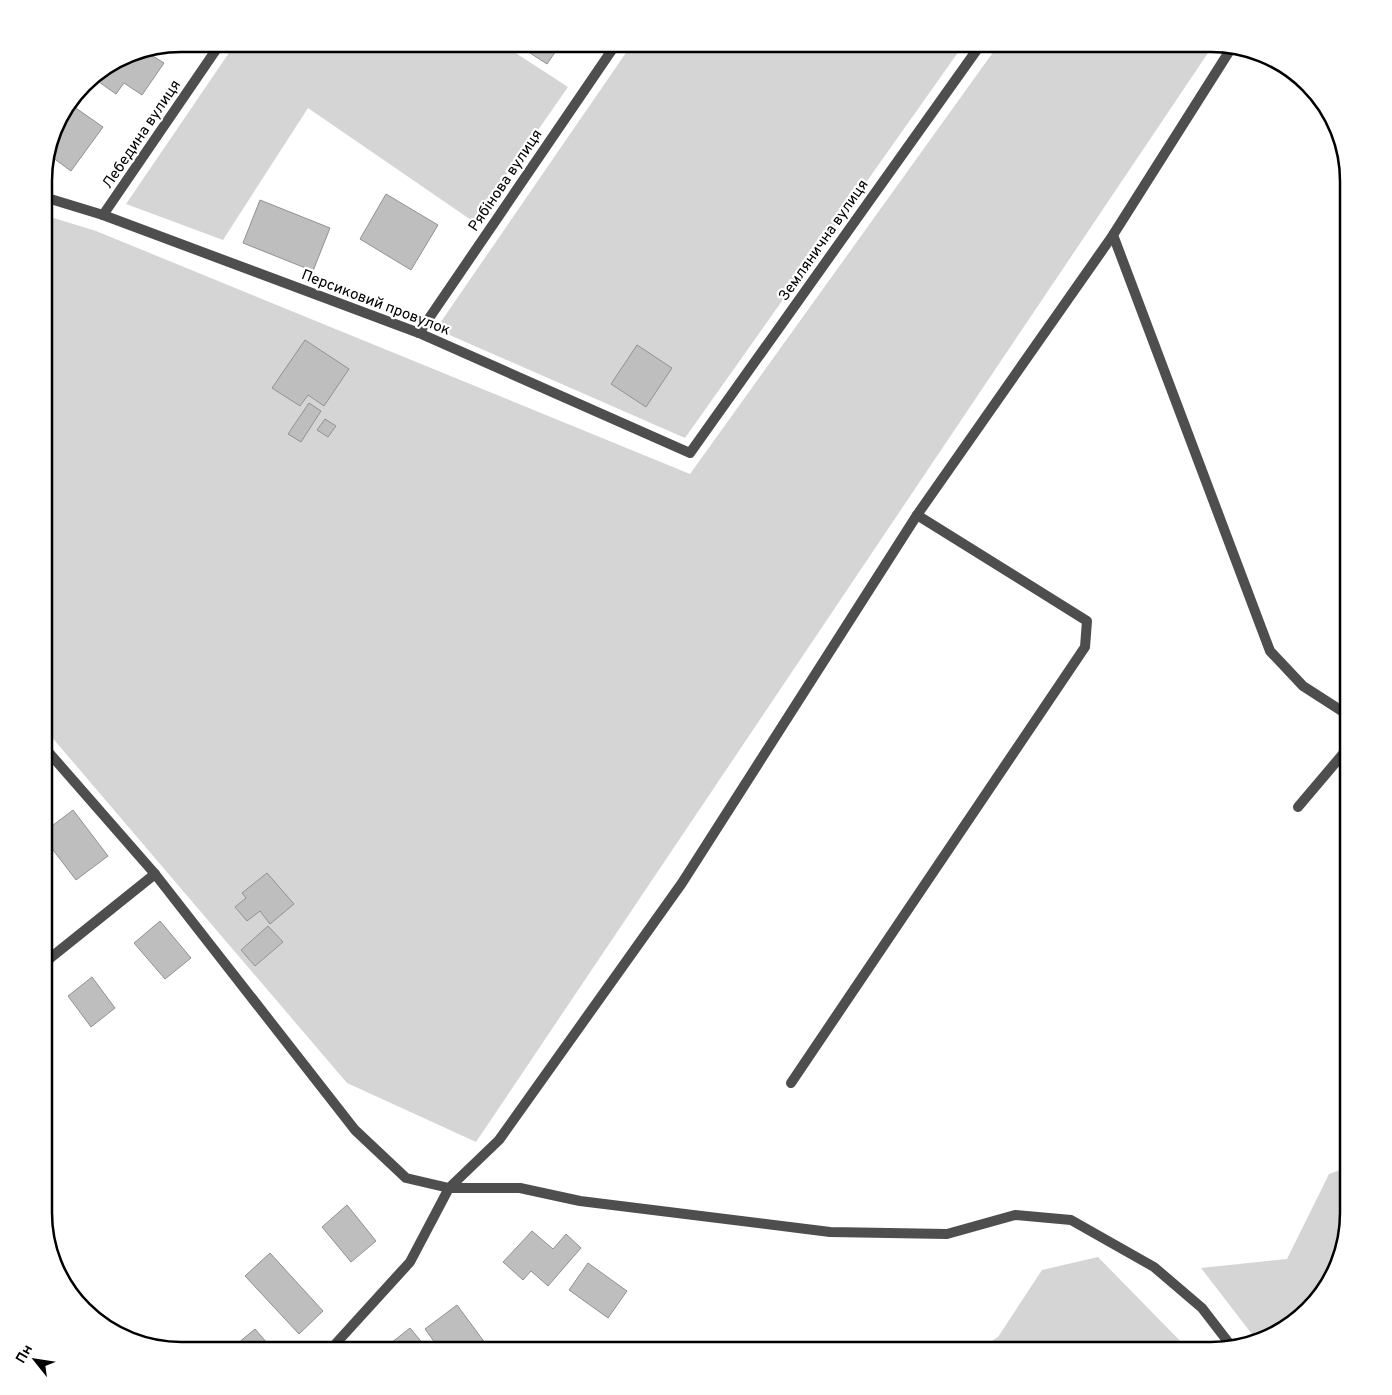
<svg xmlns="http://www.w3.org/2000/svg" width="1392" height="1395" font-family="Overpass,sans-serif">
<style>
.green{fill:#d5d5d5}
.building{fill:#bebebe;stroke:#929292}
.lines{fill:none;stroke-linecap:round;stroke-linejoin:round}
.service{stroke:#4e4e4e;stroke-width:10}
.minor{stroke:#4e4e4e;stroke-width:10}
.labels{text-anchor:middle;stroke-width:4.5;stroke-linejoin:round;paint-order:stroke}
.street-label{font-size:15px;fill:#000;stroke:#fff}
.rim{fill:none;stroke:#000;stroke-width:2.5}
</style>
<rect width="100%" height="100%" fill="#fff"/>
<!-- green -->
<g class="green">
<path d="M235 44H502L568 87 474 222 308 108 223 240 126 204Z"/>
<path d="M632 44H964L685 438 436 329Z"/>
<path d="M999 44H1214L476 1142 347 1083 44 728V215L96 231 690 474Z"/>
<path d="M1348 1167V1214L1338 1267 1302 1317 1263 1341 1258 1342 1201 1268 1287 1259 1329 1174Z"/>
<path d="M1098 1257 1190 1351H976L998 1337 1042 1270Z"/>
</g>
<!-- building -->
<g class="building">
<path d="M516 44H552L558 48 547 64Z"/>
<path d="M145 51 164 63 142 95 124 83 116 94 92 77 129 54Z"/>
<path d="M70 104 103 127 71 171 49 155 58 120Z"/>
<path d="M386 194 438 225 411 270 360 239Z"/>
<path d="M260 200 330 228 313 271 243 243Z"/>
<path d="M305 340 349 369 324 406 308 395 300 406 272 388Z"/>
<path d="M637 345 672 368 646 407 611 384Z"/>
<path d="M309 403 321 411 301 442 288 434Z"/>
<path d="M325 419 336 426 328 437 317 430Z"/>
<path d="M73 810 108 856 76 880 44 838V832Z"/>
<path d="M267 873 294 904 270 924 260 911 247 921 235 907 246 898 242 893Z"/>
<path d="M160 921 191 958 165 979 134 943Z"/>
<path d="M268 926 283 942 255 966 241 950Z"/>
<path d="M92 977 115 1008 91 1027 68 996Z"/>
<path d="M347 1205 376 1241 351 1262 322 1227Z"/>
<path d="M532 1231 553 1249 566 1234 581 1248 548 1286 531 1271 523 1280 503 1262Z"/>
<path d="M270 1253 323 1311 299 1334 245 1276Z"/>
<path d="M588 1263 627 1291 608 1318 569 1290Z"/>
<path d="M457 1305 491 1351H441L425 1329Z"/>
<path d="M410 1328 429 1351H389L386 1347Z"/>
<path d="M255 1329 274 1351H235L232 1348Z"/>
<path d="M202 1342 209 1351H191Z"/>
</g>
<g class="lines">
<!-- service -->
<g class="service">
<path d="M1113 235 1270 651 1303 686 1348 715"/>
<path d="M1298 807 1348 748"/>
<path d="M791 1083 1085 647 1087 621 917 515"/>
</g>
<!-- minor -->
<g class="minor">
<path d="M44 197 103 215 419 333 690 453 981 44"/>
<path d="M103 215 220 44"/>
<path d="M419 333 616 44"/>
<path d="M44 747 155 874 355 1130 406 1178 449 1188H520L580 1201 830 1232 947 1234 1015 1215 1071 1220 1154 1267 1202 1308 1232 1347"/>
<path d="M44 963 155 874"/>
<path d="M329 1351 410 1262 449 1188 499 1140 682 883 917 515 1113 235 1232 47"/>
</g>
</g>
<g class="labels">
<!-- street labels -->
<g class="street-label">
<text transform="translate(141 134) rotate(-56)" y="5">Лебедина вулиця</text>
<text transform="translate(505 180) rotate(-56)" y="5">Рябінова вулиця</text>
<text transform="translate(823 240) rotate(-55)" y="5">Землянична вулиця</text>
<text transform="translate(376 302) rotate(21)" y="5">Персиковий провулок</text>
</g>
</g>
<!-- crop -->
<path d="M0 0H1392V1395H0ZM181 52H1211A129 129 0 0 1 1340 181V1213A129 129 0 0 1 1211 1342H181A129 129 0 0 1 52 1213V181A129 129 0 0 1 181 52Z" fill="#fff" fill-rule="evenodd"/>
<path class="rim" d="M181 52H1211A129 129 0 0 1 1340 181V1213A129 129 0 0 1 1211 1342H181A129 129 0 0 1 52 1213V181A129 129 0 0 1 181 52Z"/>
<!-- north arrow -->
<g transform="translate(35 1360) rotate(300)" stroke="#ffffff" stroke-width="4" paint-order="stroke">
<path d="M0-4L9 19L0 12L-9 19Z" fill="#000000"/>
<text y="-8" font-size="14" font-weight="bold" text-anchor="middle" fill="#000000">Пн</text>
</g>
</svg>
